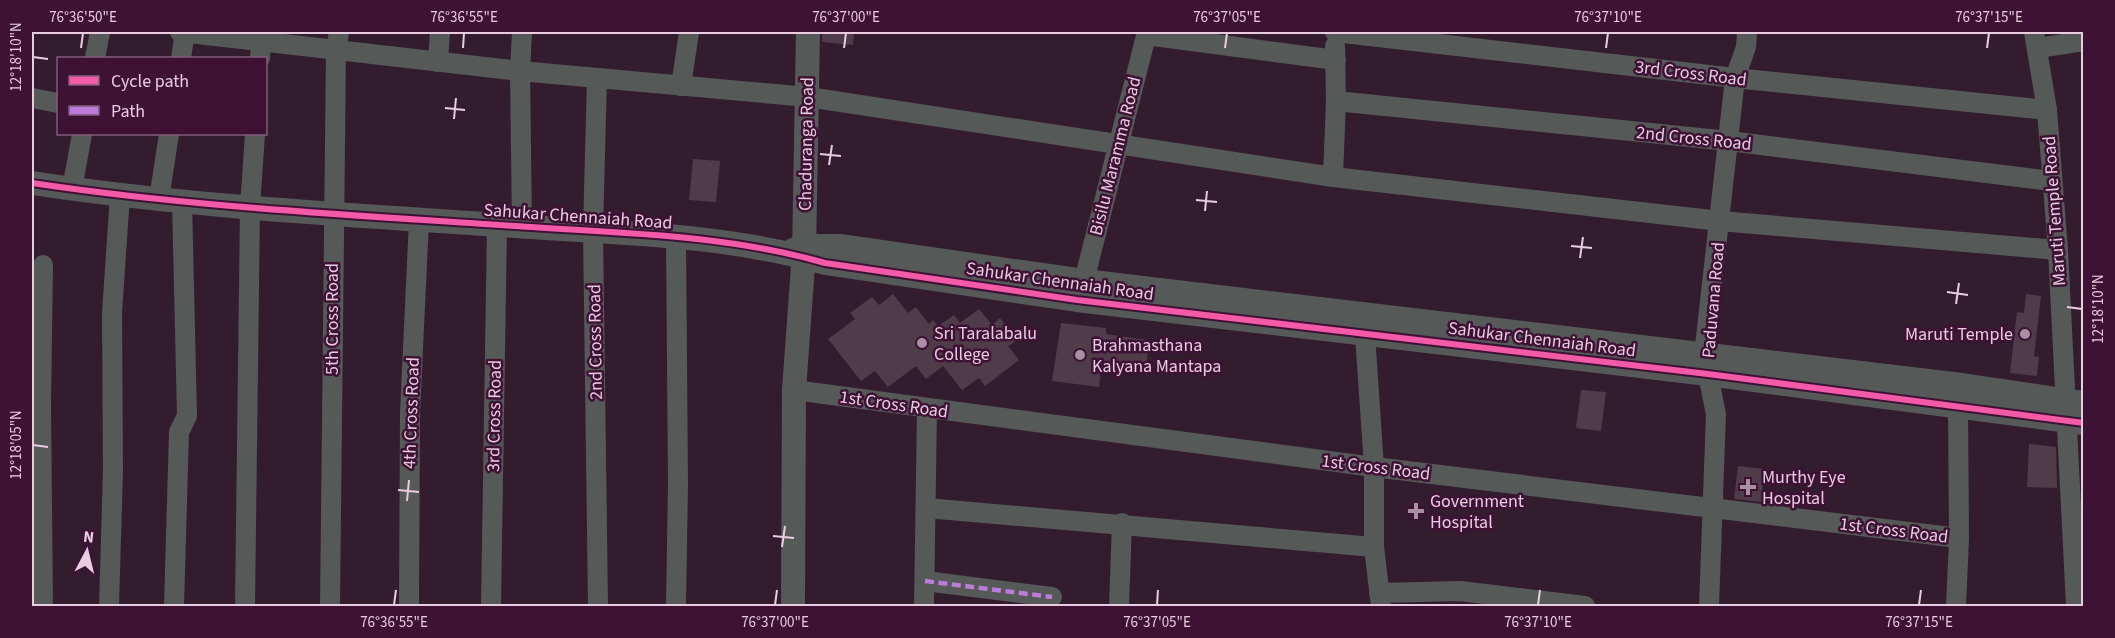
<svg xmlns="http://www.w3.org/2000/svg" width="2115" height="638" font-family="'Source Sans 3',sans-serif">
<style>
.building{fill:#503b48}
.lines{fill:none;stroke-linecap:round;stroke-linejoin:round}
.minor{stroke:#555958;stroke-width:20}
.tertiary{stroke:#555958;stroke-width:24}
.quiet{stroke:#bd7bd9;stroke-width:4.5;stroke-dasharray:9 4.5;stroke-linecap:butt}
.cycleway-casing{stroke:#3e1235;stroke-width:10}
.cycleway{stroke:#f35aa7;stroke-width:6}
.ticks{fill:none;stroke:#e9cce0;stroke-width:2}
.poi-dot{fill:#aa8ea2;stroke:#3e1235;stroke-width:2}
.labels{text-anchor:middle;stroke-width:5;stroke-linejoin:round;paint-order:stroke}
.street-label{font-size:18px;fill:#e9cce0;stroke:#3e1235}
.poi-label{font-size:18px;fill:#e9cce0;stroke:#3e1235;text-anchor:start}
.neatline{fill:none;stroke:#e9cce0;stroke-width:2}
.ticks-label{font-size:15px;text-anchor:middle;fill:#e9cce0}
</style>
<rect width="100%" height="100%" fill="#341c2f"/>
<!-- building -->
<g class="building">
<path d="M822 32H854L853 45 822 42Z"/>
<path d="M693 159 720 161 716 202 689 200Z"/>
<path d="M893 294 908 313 916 307 929 324 933 320 938 326 954 315 960 323 979 309 992 325 1000 318 1017 340 1008 346 1019 360 985 386 979 378 962 390 943 366 926 379 916 366 888 387 875 371 861 381 828 339 855 319 850 313 872 297 879 305Z"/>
<path d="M2026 294 2041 296 2034 356 2039 357 2037 376 2010 373 2017 312 2024 313Z"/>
<path d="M1061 323 1106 328V334L1148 340 1147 365 1102 361 1099 387 1052 381Z"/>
<path d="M1581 390 1606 392 1601 431 1576 428Z"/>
<path d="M2029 444 2056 447 2057 488 2027 487Z"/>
<path d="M1738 466 1764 469 1761 502 1734 499Z"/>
</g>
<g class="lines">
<!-- minor -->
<g class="minor">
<path d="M180 32 520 71 808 97 1333 177 1720 221 2058 250"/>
<path d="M1335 32 1735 78 2047 110"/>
<path d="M2034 32 2047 110 2058 250 2076 606"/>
<path d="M1146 35 1336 60"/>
<path d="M2038 48 2084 41"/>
<path d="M95 58 100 32"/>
<path d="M181 58 185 32"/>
<path d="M260 58 262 32"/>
<path d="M438 62 440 32"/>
<path d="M597 78 593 230 598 606"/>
<path d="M681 86 689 32"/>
<path d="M32 98 58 103"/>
<path d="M1336 101 1729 141 2051 181"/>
<path d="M1333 177 1336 101 1335 46"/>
<path d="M72 189 82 134"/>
<path d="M159 199 169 134"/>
<path d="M522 226 520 71 522 32"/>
<path d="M1084 281 1147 32"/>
<path d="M1364 320 1374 467V547L1381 606"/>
<path d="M794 390 1374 467 1959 538"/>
<path d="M926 508 1374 547"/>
<path d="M925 581 1052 597"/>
<path d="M1379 593 1460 591 1585 606"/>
<path d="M43 606 41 405 43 265"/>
<path d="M109 606 113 470 112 313 120 195"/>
<path d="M174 606 179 432 187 416 182 201"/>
<path d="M245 606 250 207 255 134"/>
<path d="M330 606 336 50 339 32"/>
<path d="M409 606 410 413 419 220"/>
<path d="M491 606 497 225"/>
<path d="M676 606 678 482 676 238"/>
<path d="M924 606 927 409"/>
<path d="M1119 606 1122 523"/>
<path d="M1709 606 1716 414 1704 355 1735 78 1746 47 1747 32"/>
<path d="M1956 606 1959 538 1958 406"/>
</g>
<!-- tertiary -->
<g class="tertiary">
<path d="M32 183C191 207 353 215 515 226 617 233 725 234 825 263L1077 300 1708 374 2084 423"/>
<path d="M793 250 804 246H840L1084 281 1962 385 2084 403"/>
<path d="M793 606 794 390 804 252 808 32"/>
</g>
<!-- quiet -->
<path class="quiet" d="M925 581 1052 597"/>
<defs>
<path id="cycleway" d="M32 183C191 207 353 215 515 226 617 233 725 234 825 263L1077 300 1708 374 2084 423"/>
</defs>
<!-- cycleway casing -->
<use href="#cycleway" class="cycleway-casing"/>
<!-- cycleway -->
<use href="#cycleway" class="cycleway"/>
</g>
<!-- ticks -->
<path class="ticks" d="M81 48 83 33M463 48 464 33M844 48 846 33M1225 48 1227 33M1606 48 1608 33M1987 48 1989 33M33 57 48 59M445 108 465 110M454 119 456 98M820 154 841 156M829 165 832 145M1196 200 1217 202M1205 211 1207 191M1571 246 1592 248M1580 258 1583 237M1947 292 1968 295M1956 304 1959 283M2067 307 2082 309M33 445 48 447M398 490 419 492M407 501 409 480M773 536 794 538M782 547 785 526M394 605 396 590M775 605 777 590M1157 605 1158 590M1538 605 1540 590M1919 605 1921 590"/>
<!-- markers -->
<g class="poi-dot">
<circle cx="2025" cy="334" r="6"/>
<circle cx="922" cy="343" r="6"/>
<circle cx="1080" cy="355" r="6"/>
<path d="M1745 478h6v6h6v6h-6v6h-6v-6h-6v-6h6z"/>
<path d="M1413 502h6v6h6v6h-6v6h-6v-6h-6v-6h6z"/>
</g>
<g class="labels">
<!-- street labels -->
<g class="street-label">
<text transform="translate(1691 73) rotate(7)" y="6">3rd Cross Road</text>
<text transform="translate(1694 138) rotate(6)" y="6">2nd Cross Road</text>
<text transform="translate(806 144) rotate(-89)" y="6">Chaduranga Road</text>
<text transform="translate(1115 156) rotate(-76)" y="6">Bisilu Maramma Road</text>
<text transform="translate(2054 211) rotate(-94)" y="6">Maruti Temple Road</text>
<text transform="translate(578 216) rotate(4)" y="6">Sahukar Chennaiah Road</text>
<text transform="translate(1060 281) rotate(8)" y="6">Sahukar Chennaiah Road</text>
<text transform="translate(1713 300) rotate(-85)" y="6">Paduvana Road</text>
<text transform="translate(332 319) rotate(-90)" y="6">5th Cross Road</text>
<text transform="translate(1542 339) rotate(7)" y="6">Sahukar Chennaiah Road</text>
<text transform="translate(595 342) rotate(-91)" y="6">2nd Cross Road</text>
<text transform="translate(894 404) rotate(8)" y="6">1st Cross Road</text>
<text transform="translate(411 413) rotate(-88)" y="6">4th Cross Road</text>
<text transform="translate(494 416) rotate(-89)" y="6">3rd Cross Road</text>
<text transform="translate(1376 467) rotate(7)" y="6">1st Cross Road</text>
<text transform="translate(1894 530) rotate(7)" y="6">1st Cross Road</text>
</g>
<!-- poi labels -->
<g class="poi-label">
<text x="934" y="339">Sri Taralabalu<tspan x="934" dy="21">College</tspan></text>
<text x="2013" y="340" text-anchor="end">Maruti Temple</text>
<text x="1092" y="351">Brahmasthana<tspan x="1092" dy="21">Kalyana Mantapa</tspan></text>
<text x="1762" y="483">Murthy Eye<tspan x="1762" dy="21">Hospital</tspan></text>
<text x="1430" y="507">Government<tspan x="1430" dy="21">Hospital</tspan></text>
</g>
</g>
<!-- border -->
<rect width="2115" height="638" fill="none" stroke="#3e1235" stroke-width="66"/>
<!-- legend -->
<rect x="57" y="57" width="210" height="78" fill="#3e1235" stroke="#825c79" stroke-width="1.5"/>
<rect x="69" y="76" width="30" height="9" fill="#f35aa7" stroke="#825c79" stroke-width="1.5"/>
<text x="111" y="87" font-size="18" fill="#e9cce0">Cycle path</text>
<rect x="69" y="106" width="30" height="9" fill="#bd7bd9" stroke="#825c79" stroke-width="1.5"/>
<text x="111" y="117" font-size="18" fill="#e9cce0">Path</text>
<!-- north arrow -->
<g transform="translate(87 551) rotate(7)" stroke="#3e1235" stroke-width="4.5" paint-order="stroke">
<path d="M0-4.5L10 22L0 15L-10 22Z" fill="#e9cce0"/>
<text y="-9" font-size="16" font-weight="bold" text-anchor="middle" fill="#e9cce0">N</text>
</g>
<rect x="33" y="33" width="2049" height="572" class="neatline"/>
<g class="ticks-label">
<text x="83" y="22">76°36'50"E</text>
<text x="464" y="22">76°36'55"E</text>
<text x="846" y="22">76°37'00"E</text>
<text x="1227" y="22">76°37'05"E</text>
<text x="1608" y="22">76°37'10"E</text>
<text x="1989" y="22">76°37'15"E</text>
<text transform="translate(16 57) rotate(-90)" y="5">12°18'10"N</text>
<text transform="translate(2098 309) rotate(-90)" y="5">12°18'10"N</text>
<text transform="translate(16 445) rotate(-90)" y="5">12°18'05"N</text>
<text x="394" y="627">76°36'55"E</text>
<text x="775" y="627">76°37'00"E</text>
<text x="1157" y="627">76°37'05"E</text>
<text x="1538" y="627">76°37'10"E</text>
<text x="1919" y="627">76°37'15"E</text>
</g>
</svg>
